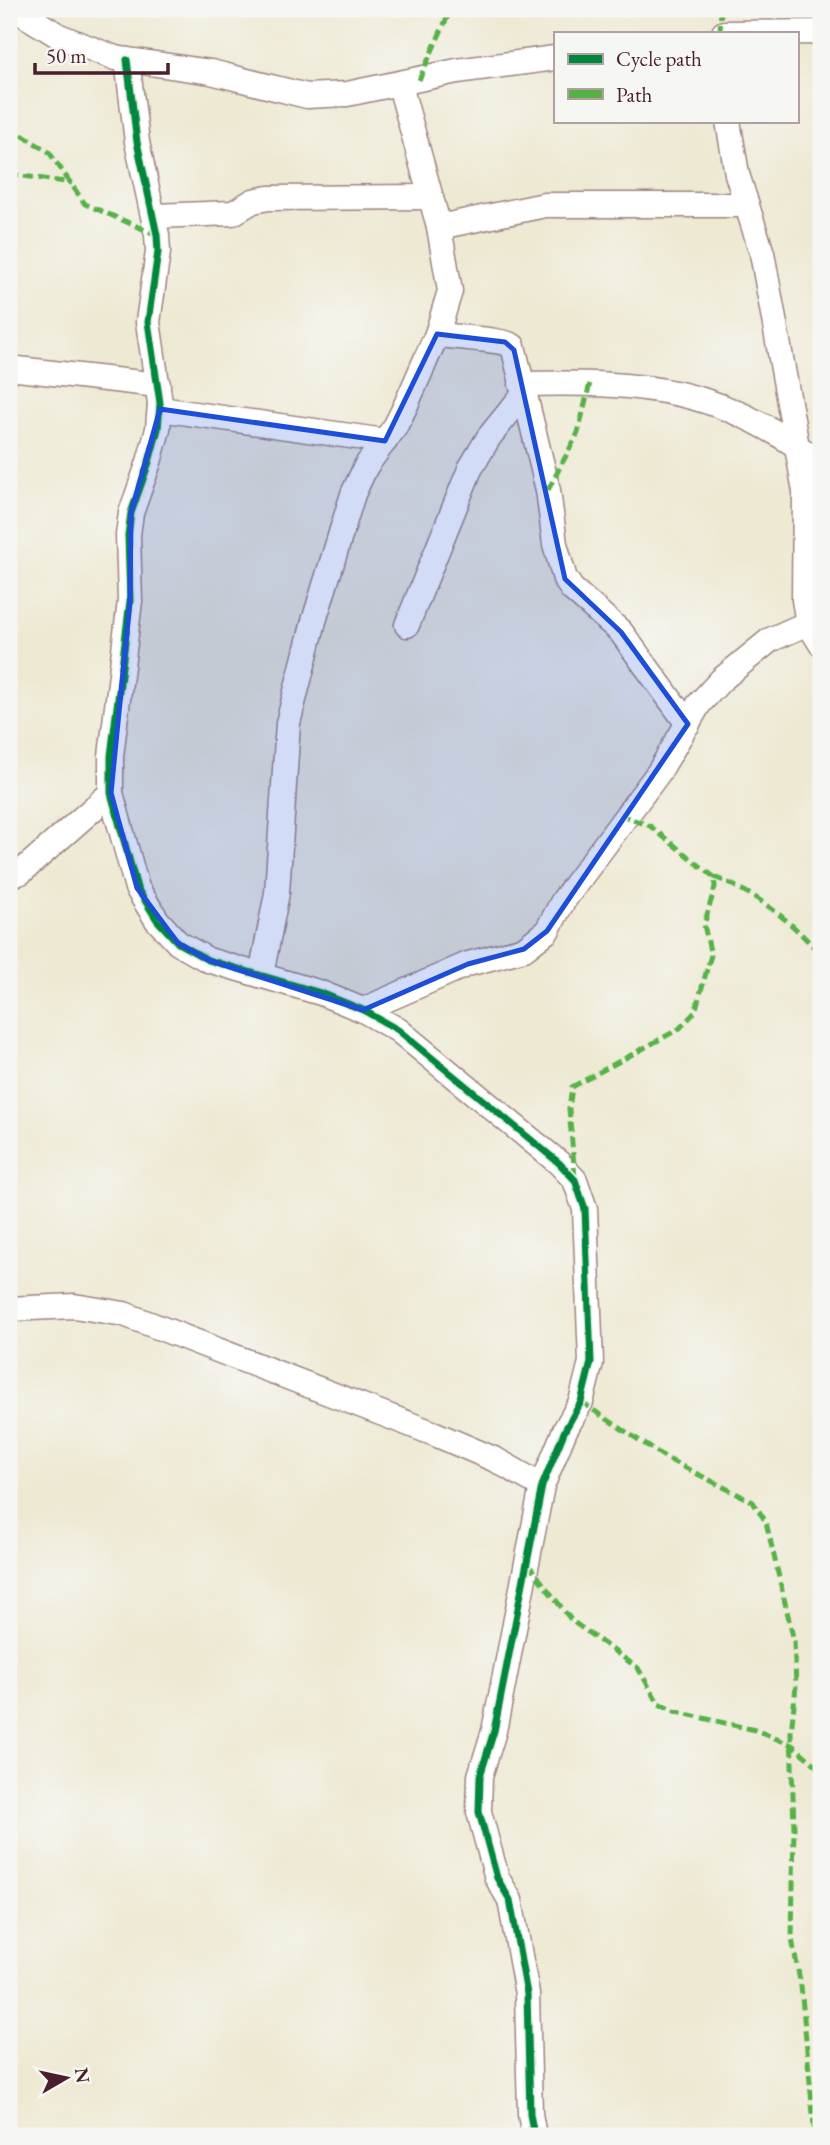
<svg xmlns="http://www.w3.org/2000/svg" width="830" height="2145" font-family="'EB Garamond',serif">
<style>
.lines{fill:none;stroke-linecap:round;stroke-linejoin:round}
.minor-casing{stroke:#9c847f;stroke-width:27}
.minor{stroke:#fff;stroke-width:24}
.quiet{stroke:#57b146;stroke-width:5;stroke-dasharray:10 5;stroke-linecap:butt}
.cycleway-casing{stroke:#f6f6f2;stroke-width:11}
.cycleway{stroke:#00873e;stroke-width:7}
.marked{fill:#1d4ed8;fill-opacity:0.2;stroke:#1d4ed8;stroke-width:5;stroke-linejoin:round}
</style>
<rect width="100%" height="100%" fill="#f6f6f2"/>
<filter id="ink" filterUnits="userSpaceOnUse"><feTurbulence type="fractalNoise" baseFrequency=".0143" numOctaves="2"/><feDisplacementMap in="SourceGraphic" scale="14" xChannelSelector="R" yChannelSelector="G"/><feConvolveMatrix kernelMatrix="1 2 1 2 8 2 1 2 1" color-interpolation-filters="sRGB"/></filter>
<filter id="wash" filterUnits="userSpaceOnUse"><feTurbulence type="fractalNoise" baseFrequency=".00686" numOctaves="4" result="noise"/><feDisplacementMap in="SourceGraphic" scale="28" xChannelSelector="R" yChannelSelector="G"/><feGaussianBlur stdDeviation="1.57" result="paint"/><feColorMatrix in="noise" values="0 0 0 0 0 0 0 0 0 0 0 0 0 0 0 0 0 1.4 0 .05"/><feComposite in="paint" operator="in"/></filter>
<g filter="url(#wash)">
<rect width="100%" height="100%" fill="#eee9d3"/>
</g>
<g filter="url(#ink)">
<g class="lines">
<defs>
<g id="minor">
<path d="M15 9 59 36 115 58 211 72 307 96 347 94 457 71 555 58"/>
<path d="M724 33 821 32"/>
<path d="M127 60 137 142 157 235 158 252 148 322 160 403 158 429 149 462 131 513 128 535 130 601 111 756V793L137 888 157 920 178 943 208 960 321 993 363 1010 398 1030 559 1163 575 1180 585 1209 591 1362 581 1402 565 1430 542 1486 494 1731 480 1776 479 1812 497 1878 510 1900 527 1994 530 2114 534 2136"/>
<path d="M728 121 737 174 762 253 805 491 804 600 808 623 821 644"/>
<path d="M154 216 233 213 253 201 268 198 430 197"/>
<path d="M439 227 545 205H747"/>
<path d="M437 334C454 338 503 339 513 346L548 490 555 544 565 579 572 589 621 632 688 724"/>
<path d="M9 368 158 385"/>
<path d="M521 384C641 381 724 387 821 464"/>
<path d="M160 409 385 441"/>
<path d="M407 625 470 469 489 437 523 395"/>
<path d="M9 876 21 872 111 793"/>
<path d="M261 975 277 893 288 723 314 621 353 494 366 466 395 427 405 407 437 334 450 291 439 227 400 85"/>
<path d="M363 1010 468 964 524 949 547 931 563 901 659 772 699 704 721 680 770 640 808 623"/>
<path d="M9 1309 74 1306 124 1314 435 1434 496 1460 542 1486"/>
</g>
</defs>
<!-- minor casing -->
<use href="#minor" class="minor-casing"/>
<!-- minor -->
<use href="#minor" class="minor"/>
<!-- quiet -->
<g class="quiet">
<path d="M720 33 721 9"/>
<path d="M419 80 451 9"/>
<path d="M9 127 49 152 85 204 157 235"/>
<path d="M9 174 72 183"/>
<path d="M548 490 578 433 590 383"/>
<path d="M714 877C758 894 790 920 821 955"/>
<path d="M575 1177 569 1109 572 1087 679 1029 695 1012 711 955 704 925 715 887 714 877 650 826 626 817"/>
<path d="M581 1402 666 1458 753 1502 766 1522 794 1641 796 1686 791 1733 794 1828 792 1939 801 1986 815 2136"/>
<path d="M528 1564 572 1621 638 1668 659 1704 677 1712 755 1730 792 1745 821 1769"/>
</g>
<defs>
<path id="cycleway" d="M127 60 137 142 157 235 158 252 148 322 160 403 158 429 149 462 131 513 128 535 130 601 111 756V793L137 888 157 920 178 943 208 960 321 993 363 1010 398 1030 559 1163 575 1180 585 1209 591 1362 581 1402 565 1430 542 1486 494 1731 480 1776 479 1812 497 1878 510 1900 527 1994 530 2114 534 2136"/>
</defs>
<!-- cycleway casing -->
<use href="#cycleway" class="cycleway-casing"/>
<!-- cycleway -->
<use href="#cycleway" class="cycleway"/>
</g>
</g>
<!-- marked area -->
<path class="marked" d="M437 334 505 342 514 350 565 579 621 632 688 724 547 931 524 949 468 964 363 1010 208 960 178 943 137 888 111 793 130 601 131 513 160 409 385 441Z"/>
<!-- margin -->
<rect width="830" height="2145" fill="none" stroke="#f6f6f2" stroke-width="35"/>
<!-- legend -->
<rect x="554" y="32" width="245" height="91" fill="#f6f6f2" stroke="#b1a0a2" stroke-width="2"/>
<rect x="568" y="54" width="35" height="10" fill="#00873e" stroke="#b1a0a2" stroke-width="2"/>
<text x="616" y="66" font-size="21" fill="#4a1f2b">Cycle path</text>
<rect x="568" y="89" width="35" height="10" fill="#57b146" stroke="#b1a0a2" stroke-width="2"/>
<text x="616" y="102" font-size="21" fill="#4a1f2b">Path</text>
<!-- north arrow -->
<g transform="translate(66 2078) rotate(81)" stroke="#f6f6f2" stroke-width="5" paint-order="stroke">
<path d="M0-5L12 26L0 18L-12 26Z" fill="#4a1f2b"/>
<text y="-10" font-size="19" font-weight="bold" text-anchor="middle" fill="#4a1f2b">N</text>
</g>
<!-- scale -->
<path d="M35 63v10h133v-10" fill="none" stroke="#4a1f2b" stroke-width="3.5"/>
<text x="46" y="63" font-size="21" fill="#4a1f2b" stroke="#f6f6f2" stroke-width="5" paint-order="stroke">50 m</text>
</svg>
